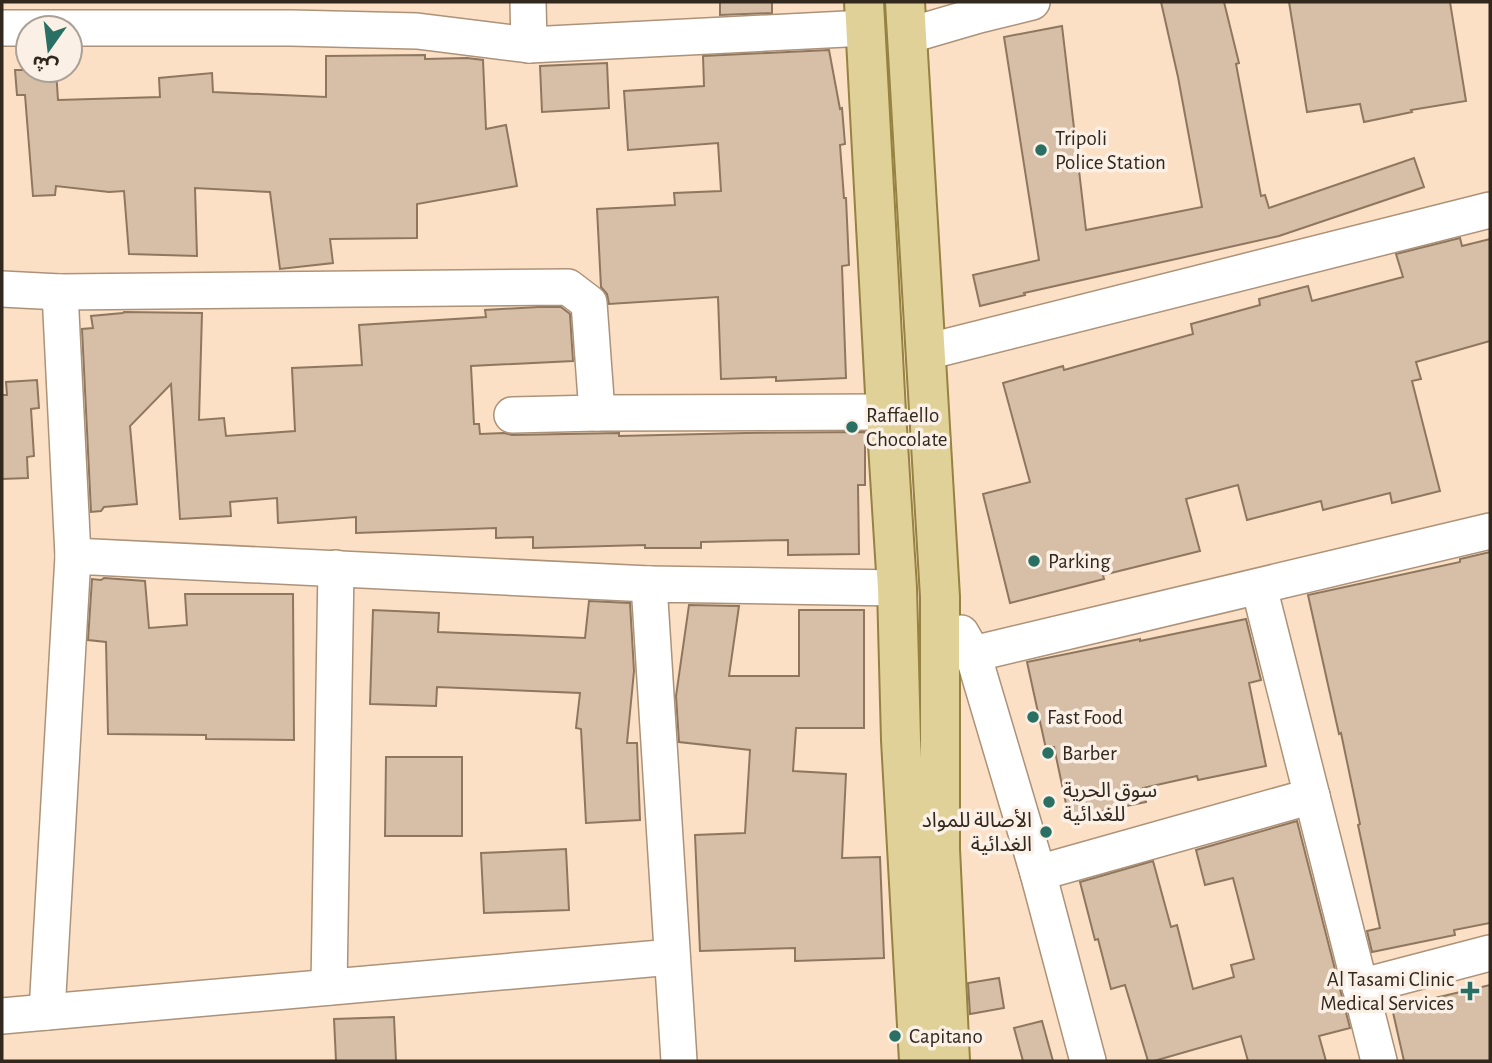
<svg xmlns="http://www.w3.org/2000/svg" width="1492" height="1063" font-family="'Alegreya Sans','Noto Sans Arabic',sans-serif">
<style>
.building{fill:#d7bea6;stroke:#8f775f;stroke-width:2}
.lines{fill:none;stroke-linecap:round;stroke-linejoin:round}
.minor-casing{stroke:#ac9279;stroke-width:38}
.major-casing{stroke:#968242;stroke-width:42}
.minor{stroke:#fff;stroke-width:35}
.major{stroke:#e0d199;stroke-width:38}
.poi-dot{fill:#2a6f64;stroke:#fbf0e6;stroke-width:2.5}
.labels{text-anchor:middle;stroke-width:7;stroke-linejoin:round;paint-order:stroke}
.poi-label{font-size:21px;fill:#33281e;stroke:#fbf0e6;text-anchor:start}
</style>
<rect width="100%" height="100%" fill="#fbe0c5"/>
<!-- building -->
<g class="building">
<path d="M720 2H772V13L720 15Z"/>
<path d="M1161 2H1224L1239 63 1236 64 1261 196 1265 195 1269 208 1414 158 1424 187 1279 236 1024 293 1025 295 980 306 973 275 1039 260 1004 37 1062 26 1086 230 1202 207 1178 77Z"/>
<path d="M1289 2H1450L1466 101 1411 110 1412 112 1364 122 1360 104 1307 112Z"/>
<path d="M829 50 840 109 842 108 845 144 840 145 844 198H846L849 265 842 266 846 378 776 381V377L721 379 718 297 609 304 607 294 601 287 597 209 675 205 674 193 721 191 718 143 628 150 624 91 704 86 703 56Z"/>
<path d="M425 55V59L467 58 483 60 486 129 506 125 517 186 417 204V238L330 239 333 263 280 269 270 192 195 188 197 256 129 254 124 191 109 192 56 186 55 195 33 196 25 95H17L15 70H56L58 100 160 97 159 78 212 73 213 92 326 97V56Z"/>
<path d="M607 63 609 108 542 112 540 66Z"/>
<path d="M1460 238 1462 246 1490 239V341L1416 362 1421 379 1412 381 1440 491 1392 503 1390 493 1323 510 1321 501 1247 520 1238 485 1186 499 1200 551 1103 575 1104 579 1010 603 983 494 1030 482 1003 383 1063 366 1064 370 1193 334 1191 324 1260 305 1259 299 1308 286 1312 301 1403 277 1396 254Z"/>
<path d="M538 307H561L570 314 573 361 471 366 474 424H479L480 434 504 433 512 435 619 433V436L746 433 865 432V485H858L859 554 788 555V540L701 542V548H645V545L533 548V537L496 538V528L356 533V517L278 523 277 498 230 502 231 516 180 519 171 384 130 426 137 504 104 507 101 511 91 512 82 329 93 328 91 316 123 313 124 312 202 313 199 420 224 418 226 436 295 431 292 368 362 365 359 325 486 317 485 310Z"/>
<path d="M37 380 39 408 31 409 34 456 27 457 28 478 2 479V395H7L6 382Z"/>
<path d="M1490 552V923L1454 930 1455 935 1372 952 1367 931 1380 928 1358 825 1360 824 1341 733 1339 734 1308 595 1460 562V559Z"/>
<path d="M104 578 145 581 149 628 187 625 185 594H293L294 740 206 739V735L108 734 106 642 88 640 92 579 101 580Z"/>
<path d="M589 601 630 603 634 671 627 743H637L640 820 586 823 581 729 576 728 580 693 437 687 436 706 370 704 373 610 439 613 438 632 585 638Z"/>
<path d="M689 605 739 606 729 676H799V610H864V728H796L793 771 846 774 842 858 880 857 884 958 795 961V948L700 951 695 835 745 833 750 750 679 742 676 696Z"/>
<path d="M1246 619 1261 680 1249 683 1266 766 1198 780 1197 776 1143 788 1146 802 1069 818 1054 747 1046 749 1027 662 1140 639V641Z"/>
<path d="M386 757H462V836H385Z"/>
<path d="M1297 821 1350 1028 1319 1036 1326 1061H1248L1241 1036 1154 1061H1148L1125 985 1111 989 1098 939 1095 940 1080 882 1153 861 1171 927 1177 925 1193 989 1234 977 1231 965 1254 959 1233 878 1205 885 1196 850Z"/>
<path d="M566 849 569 910 484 913 481 853Z"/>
<path d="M999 978 1004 1008 970 1014 968 983Z"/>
<path d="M1490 985V1061H1404L1392 1008Z"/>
<path d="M394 1017 396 1061H336L334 1019Z"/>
<path d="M1042 1021 1053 1061H1023L1014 1028Z"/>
</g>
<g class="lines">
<defs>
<g id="minor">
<path d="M528 2 529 45"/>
<path d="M2 28H291L417 31 529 45 866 28"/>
<path d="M907 36 979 15 1032 2"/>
<path d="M2 289 60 292 568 287 589 303 597 413"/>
<path d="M60 292 73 556"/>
<path d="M926 352 1490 210"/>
<path d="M512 415 597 413 886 412"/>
<path d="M1259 587 1379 1061"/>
<path d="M961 633 973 654 1038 873 1088 1061"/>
<path d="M973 654 1490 531"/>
<path d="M1038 873 1312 796"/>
<path d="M329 987 336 568"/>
<path d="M1360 987 1490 953"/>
<path d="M47 1012 73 556 649 584"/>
<path d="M2 1016 672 957"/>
<path d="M679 1061 649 584 897 588"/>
</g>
<g id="major">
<path d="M864 2 886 412 897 588 901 740 919 1061"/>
<path d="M905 2 940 597V849L950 1061"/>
</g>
</defs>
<!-- minor casing -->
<use href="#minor" class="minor-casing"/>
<!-- major casing -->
<use href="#major" class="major-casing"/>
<!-- minor -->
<use href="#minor" class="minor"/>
<!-- major -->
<use href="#major" class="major"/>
</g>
<!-- markers -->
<g class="poi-dot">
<circle cx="1041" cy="150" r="7"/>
<circle cx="852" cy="427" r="7"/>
<circle cx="1034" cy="561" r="7"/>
<circle cx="1033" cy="717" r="7"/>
<circle cx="1048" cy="753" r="7"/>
<circle cx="1049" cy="802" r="7"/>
<circle cx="1046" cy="832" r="7"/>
<path d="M1466.5 980.5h7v7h7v7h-7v7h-7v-7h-7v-7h7z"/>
<circle cx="895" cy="1036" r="7"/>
</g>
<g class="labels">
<!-- poi labels -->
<g class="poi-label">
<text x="1055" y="145">Tripoli<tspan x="1055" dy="24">Police Station</tspan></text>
<text x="866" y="422">Raffaello<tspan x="866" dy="24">Chocolate</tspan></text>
<text x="1048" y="568">Parking</text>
<text x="1047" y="724">Fast Food</text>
<text x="1062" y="760">Barber</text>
<text x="1063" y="797">سوق الحرية<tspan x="1063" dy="24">للغدائية</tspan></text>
<text x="1032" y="827" text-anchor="end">الأصالة للمواد<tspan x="1032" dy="24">الغدائية</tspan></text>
<text x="1454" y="986" text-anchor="end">Al Tasami Clinic<tspan x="1454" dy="24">Medical Services</tspan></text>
<text x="909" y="1043">Capitano</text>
</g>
</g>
<!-- border -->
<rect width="1492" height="1063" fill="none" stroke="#33281e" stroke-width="7"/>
<!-- north arrow -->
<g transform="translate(49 49) rotate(194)"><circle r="33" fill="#fbf0e6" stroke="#aba096" stroke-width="2"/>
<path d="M0-5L12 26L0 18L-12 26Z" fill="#2a6f64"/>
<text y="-10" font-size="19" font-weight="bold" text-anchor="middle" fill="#33281e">ش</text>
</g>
</svg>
